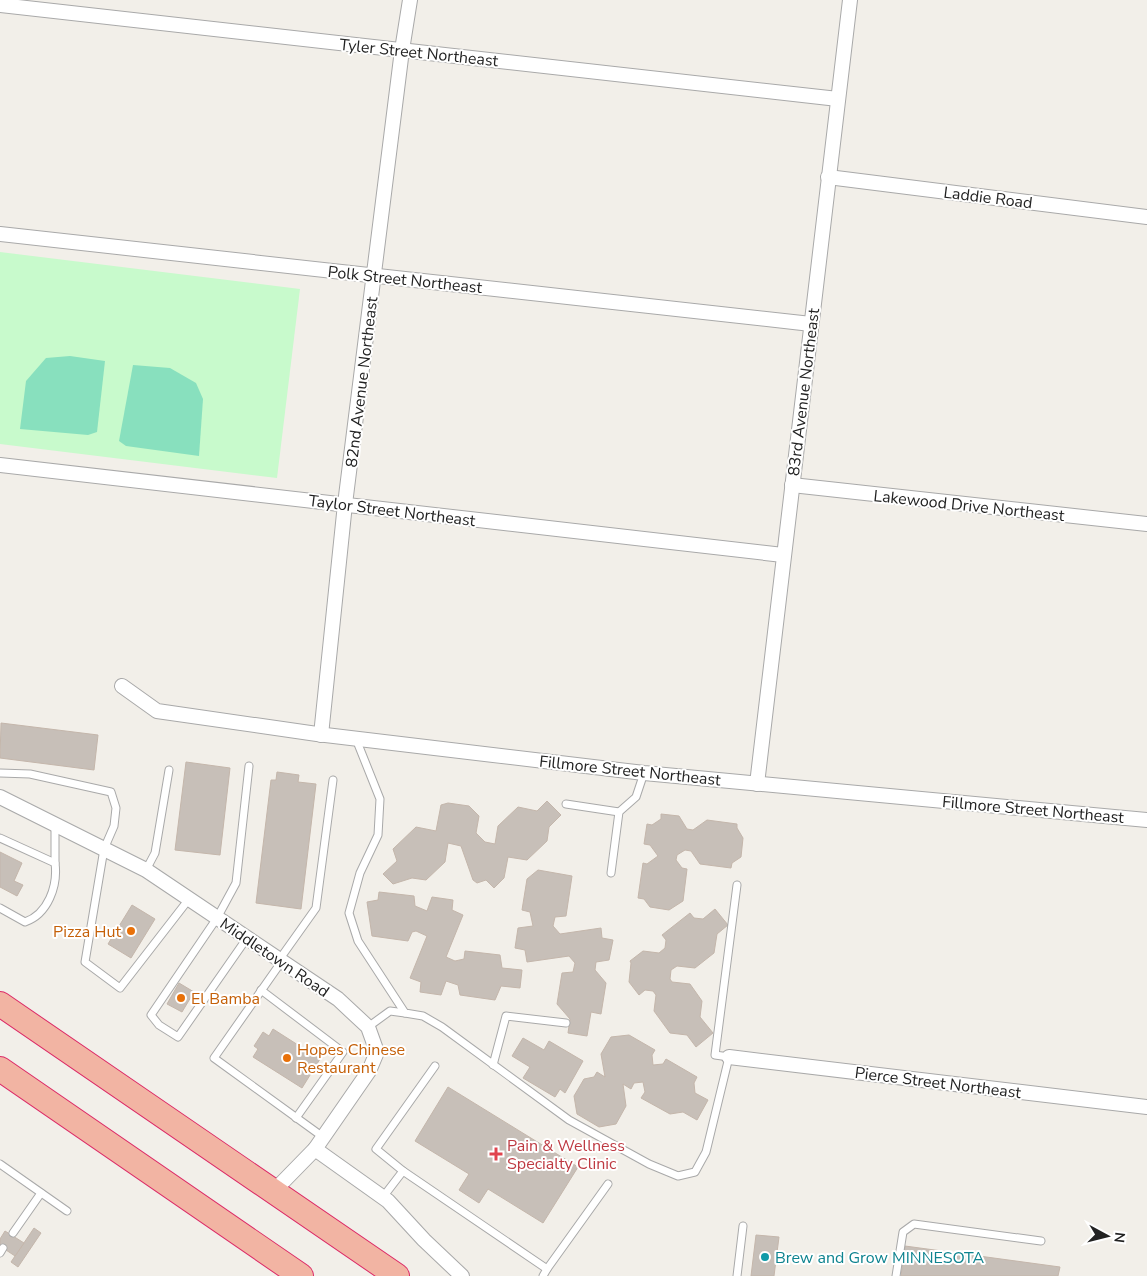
<svg xmlns="http://www.w3.org/2000/svg" width="1147" height="1276" font-family="'Nunito Sans',sans-serif">
<style>
.park{fill:#c8facc}
.pitch{fill:#88e0be}
.building{fill:#c7bfb8;stroke:#c4b6ab}
.lines{fill:none;stroke-linecap:round;stroke-linejoin:round}
.service-casing{stroke:#a9a9a9;stroke-width:9}
.minor-casing{stroke:#a9a9a9;stroke-width:16}
.trunk-casing{stroke:#dc2a67;stroke-width:26}
.service{stroke:#fff;stroke-width:7}
.minor{stroke:#fff;stroke-width:14}
.trunk{stroke:#f2b4a3;stroke-width:24}
.food-dot{fill:#e8710a;stroke:#fff;stroke-width:2}
.health-dot{fill:#e0444e;stroke:#fff;stroke-width:2}
.culture-dot{fill:#0f9aa8;stroke:#fff;stroke-width:2}
.labels{text-anchor:middle;stroke-width:4;stroke-linejoin:round;paint-order:stroke}
.street-label{font-size:16px;fill:#222;stroke:#fff}
.food-label{font-size:16px;fill:#c56008;stroke:#fff;text-anchor:start}
.health-label{font-size:16px;fill:#be3a42;stroke:#fff;text-anchor:start}
.culture-label{font-size:16px;fill:#0d838f;stroke:#fff;text-anchor:start}
</style>
<rect width="100%" height="100%" fill="#f2efe9"/>
<!-- park -->
<path class="park" d="M0 252 300 289 277 478 0 444Z"/>
<!-- pitch -->
<g class="pitch">
<path d="M70 356 105 361 97 432 88 435 20 429 26 381 46 358Z"/>
<path d="M133 365 170 368 196 383 203 399 199 456 126 446 119 441Z"/>
</g>
<!-- building -->
<g class="building">
<path d="M1 723 98 735 94 770 0 758Z"/>
<path d="M186 762 230 768 220 855 175 850Z"/>
<path d="M277 772 299 775 298 782 316 784 301 909 256 903 271 780H276Z"/>
<path d="M547 801 561 815 549 827 547 841 527 860 508 857 504 878 494 888 486 880 477 883 473 880 461 846 448 843 445 862 426 880 412 878 393 884 383 874 397 861 393 849 416 827 436 831 441 805 448 803 469 806 479 816 476 833 485 842 495 844 498 826 518 807 537 811Z"/>
<path d="M661 814 679 816 687 829 693 830 707 820 737 824V828L743 838 741 857 732 863 731 868 700 864 691 851 685 850 677 855 676 860 682 868 687 869 683 901 669 910 650 907 644 899 638 898 643 863 647 864 658 856 650 845 644 844 647 824 652 825 661 819Z"/>
<path d="M0 852 22 863 14 881 23 885 17 896 0 887Z"/>
<path d="M538 870 572 876 566 916 555 917 553 926 560 934 601 928 602 938 613 940 609 960 596 962 595 970 606 983 601 1014 591 1012 587 1036 568 1033 570 1019 557 1004 562 973 573 972 575 963 569 956 527 962 525 950 515 948 518 928 533 926 530 912 522 910 527 879Z"/>
<path d="M379 892 414 896 415 906 427 911 432 897 453 900 452 910 463 915 446 957 455 961 464 959 465 951 500 955 502 968 522 970 520 988 501 986 495 1000 460 995 458 985 446 981 441 995 420 992 421 982 410 978 427 936 416 931 412 932 408 941 372 936 367 902 378 900Z"/>
<path d="M132 905 155 919 131 958 108 944Z"/>
<path d="M715 909 728 925 717 934 714 953 695 968 677 966 671 970 670 979 672 982 690 984 702 1001 700 1017 713 1033 696 1047 687 1035 670 1033 654 1011 656 995 653 991 645 990 639 995 629 982 631 963 630 961 643 951 659 953 665 948 666 940 662 935 690 913 694 918 703 919Z"/>
<path d="M179 983 194 992 182 1012 167 1004Z"/>
<path d="M273 1029 320 1059 302 1088 253 1057 258 1049 254 1046 263 1032 269 1036Z"/>
<path d="M629 1035 655 1050 652 1055 653 1065 663 1064 666 1059 697 1077 694 1083 695 1093 708 1100 697 1120 683 1112 670 1114 641 1098 645 1092 643 1082 634 1083 631 1089 623 1084 626 1106 616 1124 599 1127 577 1114 574 1096 584 1079 594 1077 597 1072 605 1077 601 1054 611 1037Z"/>
<path d="M523 1038 544 1050 549 1041 583 1061 565 1093 560 1089 555 1097 523 1078 530 1067 512 1056Z"/>
<path d="M448 1087 578 1167 543 1223 488 1189 479 1203 459 1190 469 1174 415 1141Z"/>
<path d="M34 1228 41 1233 18 1267 11 1262Z"/>
<path d="M5 1231 24 1243 15 1256 0 1246V1239Z"/>
<path d="M756 1235 779 1237 774 1276H751Z"/>
<path d="M905 1246 1060 1267 1058 1276H901Z"/>
</g>
<g class="lines">
<defs>
<g id="service">
<path d="M356 739 380 799 378 835 360 873 349 913 358 941 405 1013 423 1016 442 1027 569 1120 649 1164 678 1176 695 1172 706 1152 729 1057 715 1055 737 885"/>
<path d="M0 773 30 774 111 792 116 808 114 826 104 849 85 962 120 988 189 899"/>
<path d="M566 804 619 812"/>
<path d="M0 838 55 863C58 886 48 914 25 922L0 908"/>
<path d="M55 863V825"/>
<path d="M146 870 155 853 169 770"/>
<path d="M611 873 619 812 636 797 644 773"/>
<path d="M247 938 178 1037 159 1025 151 1015 217 918 236 883 249 766"/>
<path d="M279 960 316 908 333 780"/>
<path d="M282 961 214 1058 323 1137"/>
<path d="M261 990 343 1052 296 1118"/>
<path d="M368 1027 390 1011 405 1013"/>
<path d="M493 1065 506 1016 566 1023"/>
<path d="M0 1164 67 1211"/>
<path d="M403 1171 376 1149 435 1066"/>
<path d="M383 1197 403 1171 547 1269 543 1276"/>
<path d="M13 1233 41 1193"/>
<path d="M0 1253 3 1248"/>
<path d="M547 1269 608 1184"/>
<path d="M737 1276 743 1226"/>
<path d="M896 1276 903 1232 914 1224 1041 1241"/>
</g>
<g id="minor">
<path d="M0 5 838 99"/>
<path d="M828 177 1147 217"/>
<path d="M0 234 811 324"/>
<path d="M0 465 783 555"/>
<path d="M792 485 1147 524"/>
<path d="M122 686 157 711 317 734 644 773 1147 820"/>
<path d="M321 735 345 504 402 50 410 0"/>
<path d="M757 784 850 0"/>
<path d="M0 797 146 870 338 999 368 1027 377 1052 369 1071 315 1149 273 1192"/>
<path d="M729 1057 1147 1107"/>
<path d="M315 1149 388 1201 424 1240 462 1276"/>
</g>
<g id="trunk">
<path d="M0 1004 397 1276"/>
<path d="M0 1069 301 1276"/>
</g>
</defs>
<!-- service casing -->
<use href="#service" class="service-casing"/>
<!-- minor casing -->
<use href="#minor" class="minor-casing"/>
<!-- trunk casing -->
<use href="#trunk" class="trunk-casing"/>
<!-- service -->
<use href="#service" class="service"/>
<!-- minor -->
<use href="#minor" class="minor"/>
<!-- trunk -->
<use href="#trunk" class="trunk"/>
</g>
<!-- markers -->
<g class="food-dot">
<circle cx="131" cy="931" r="5"/>
<circle cx="181" cy="998" r="5"/>
<circle cx="287" cy="1058" r="5"/>
</g>
<path class="health-dot" d="M493.5 1146.5h5v5h5v5h-5v5h-5v-5h-5v-5h5z"/>
<circle class="culture-dot" cx="765" cy="1257" r="5"/>
<g class="labels">
<!-- street labels -->
<g class="street-label">
<text transform="translate(419 52) rotate(6)" y="6">Tyler Street Northeast</text>
<text transform="translate(988 197) rotate(7)" y="6">Laddie Road</text>
<text transform="translate(405 279) rotate(6)" y="6">Polk Street Northeast</text>
<text transform="translate(361 382) rotate(-83)" y="6">82nd Avenue Northeast</text>
<text transform="translate(803 392) rotate(-83)" y="6">83rd Avenue Northeast</text>
<text transform="translate(969 505) rotate(6)" y="6">Lakewood Drive Northeast</text>
<text transform="translate(392 510) rotate(7)" y="6">Taylor Street Northeast</text>
<text transform="translate(630 770) rotate(6)" y="6">Fillmore Street Northeast</text>
<text transform="translate(1033 809) rotate(5)" y="6">Fillmore Street Northeast</text>
<text transform="translate(275 957) rotate(34)" y="6">Middletown Road</text>
<text transform="translate(938 1082) rotate(7)" y="6">Pierce Street Northeast</text>
</g>
<!-- food labels -->
<g class="food-label">
<text x="121" y="937" text-anchor="end">Pizza Hut</text>
<text x="191" y="1004">El Bamba</text>
<text x="297" y="1055">Hopes Chinese<tspan x="297" dy="18">Restaurant</tspan></text>
</g>
<!-- health labels -->
<g class="health-label">
<text x="507" y="1151">Pain &amp; Wellness<tspan x="507" dy="18">Specialty Clinic</tspan></text>
</g>
<!-- culture labels -->
<g class="culture-label">
<text x="775" y="1263">Brew and Grow MINNESOTA</text>
</g>
</g>
<!-- north arrow -->
<g transform="translate(1107 1236) rotate(97)" stroke="#ffffff" stroke-width="4" paint-order="stroke">
<path d="M0-4L9 19L0 12L-9 19Z" fill="#222222"/>
<text y="-8" font-size="14" font-weight="bold" text-anchor="middle" fill="#222222">N</text>
</g>
</svg>
